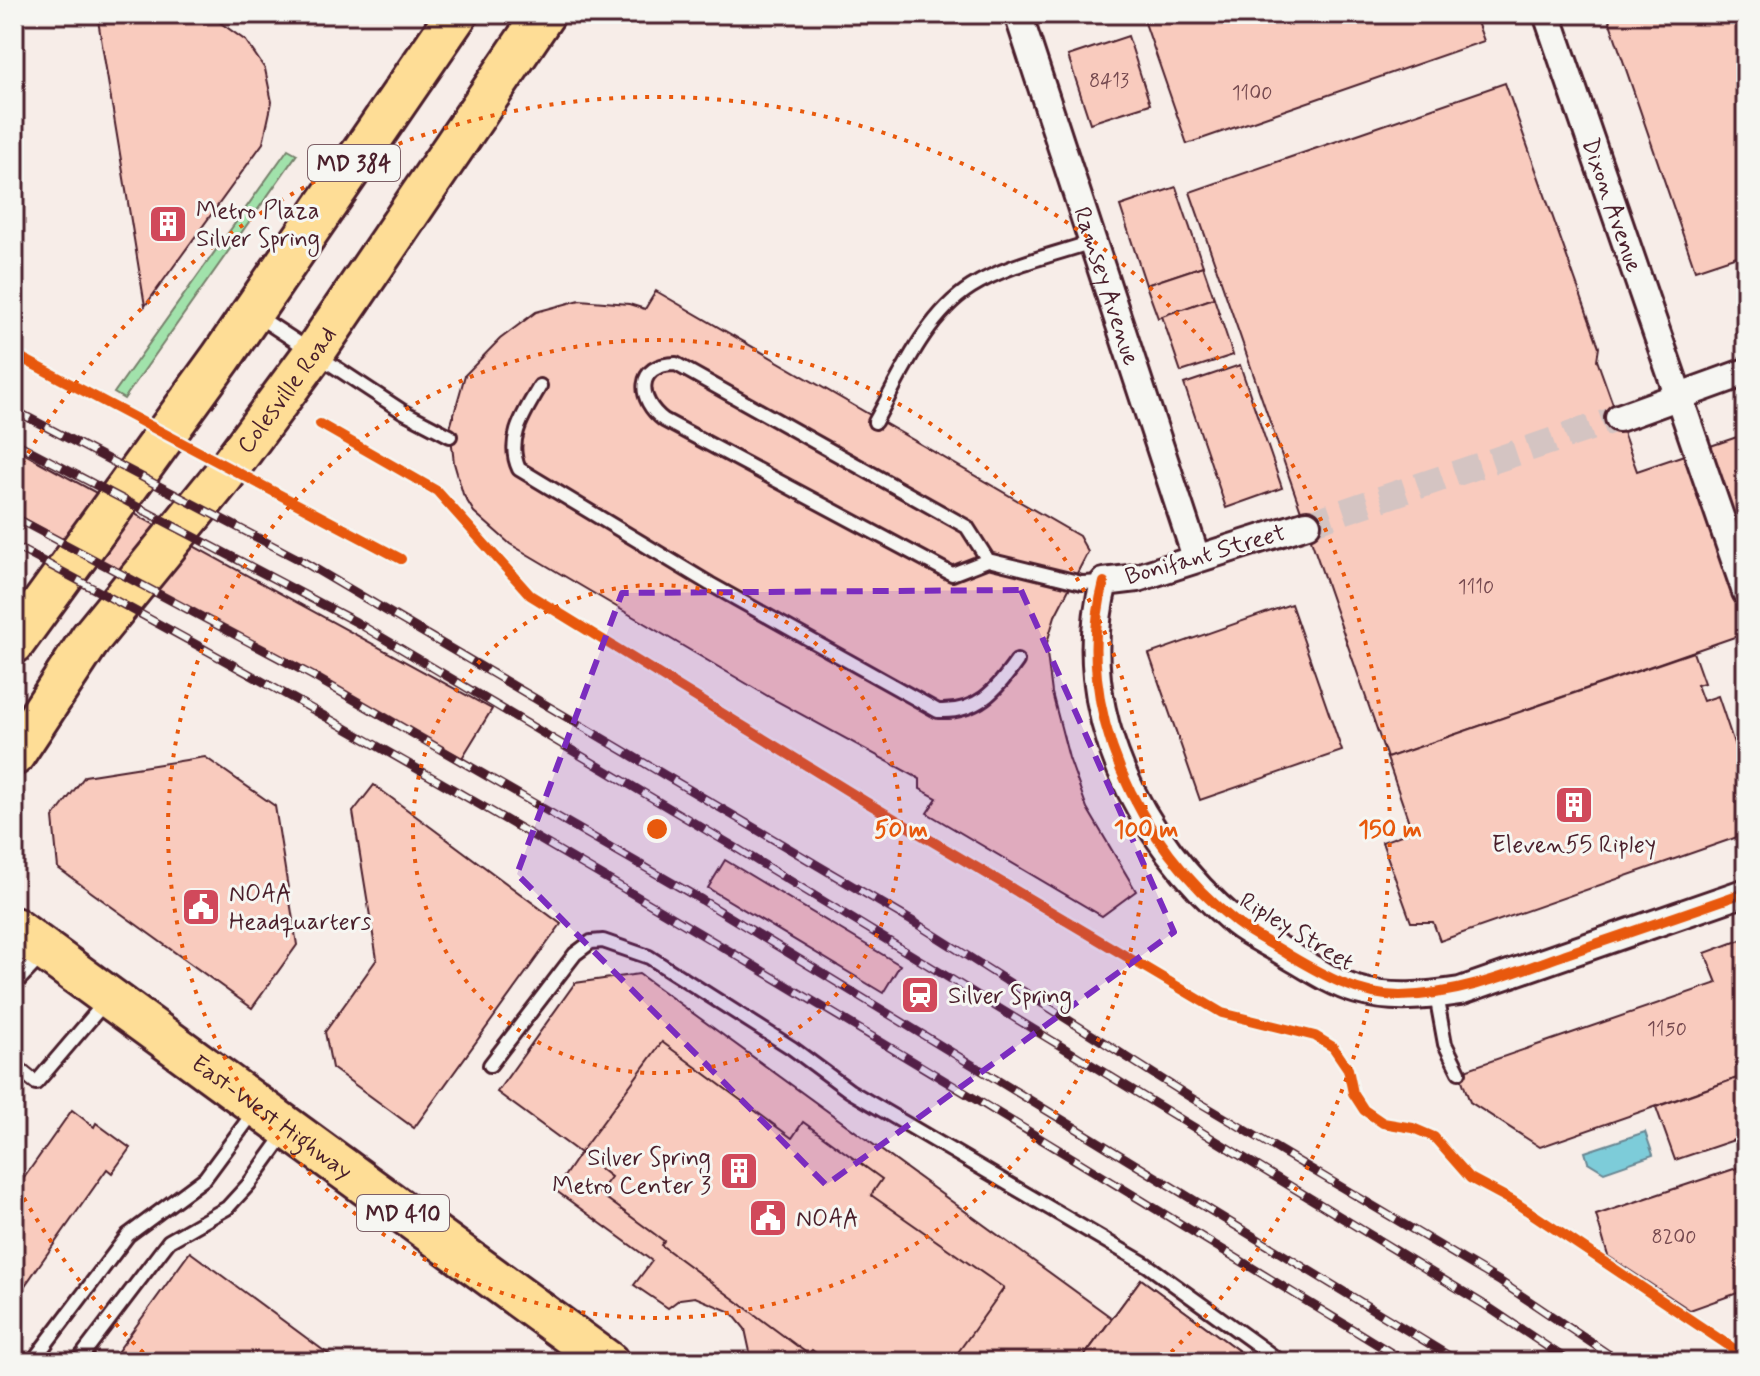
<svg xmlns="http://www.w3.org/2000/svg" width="1760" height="1376" font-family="Mynerve,sans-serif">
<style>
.green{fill:#a1e2ab;stroke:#76806b;stroke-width:2}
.water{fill:#7dccd9;stroke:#698793;stroke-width:2}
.building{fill:#f9cbbe;stroke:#4a1f2b;stroke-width:2}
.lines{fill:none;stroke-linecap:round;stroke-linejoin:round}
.minor-tunnel{stroke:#d4c4c2;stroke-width:26;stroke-dasharray:26 13;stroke-linecap:butt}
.service-casing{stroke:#4a1f2b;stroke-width:18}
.minor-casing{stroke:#4a1f2b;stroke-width:32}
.primary-casing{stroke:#4a1f2b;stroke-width:46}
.service{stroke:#f6f6f2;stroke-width:12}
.minor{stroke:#f6f6f2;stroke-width:26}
.primary{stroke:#fedd96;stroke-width:40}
.rail-casing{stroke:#4a1f2b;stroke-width:9}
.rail{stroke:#f6f6f2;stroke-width:6;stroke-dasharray:18;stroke-linecap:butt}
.cycleway-casing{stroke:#f6f6f2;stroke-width:15}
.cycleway{stroke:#e8590c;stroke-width:10}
.marked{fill:#7b2cbf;fill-opacity:0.2;stroke:#7b2cbf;stroke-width:6;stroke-dasharray:16 10;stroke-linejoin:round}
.ring{fill:none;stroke:#e8590c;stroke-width:4;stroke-dasharray:4 8}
.labels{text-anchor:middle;stroke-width:6;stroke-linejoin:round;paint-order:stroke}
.number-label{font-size:20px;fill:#764a50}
.shield{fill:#f6f6f2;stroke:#7e6067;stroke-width:2}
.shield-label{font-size:22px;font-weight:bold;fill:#4a1f2b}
.street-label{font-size:24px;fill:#4a1f2b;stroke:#f6f6f2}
.poi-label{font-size:24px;fill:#4a1f2b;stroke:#f6f6f2;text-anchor:start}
.centre{fill:#e8590c;stroke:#f6f6f2;stroke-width:4}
.ring-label{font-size:24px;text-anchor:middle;font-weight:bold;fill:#e8590c;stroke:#f6f6f2;stroke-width:6;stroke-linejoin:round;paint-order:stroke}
</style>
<rect width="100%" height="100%" fill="#f7ede8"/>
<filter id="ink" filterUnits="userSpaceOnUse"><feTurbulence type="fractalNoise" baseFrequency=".0125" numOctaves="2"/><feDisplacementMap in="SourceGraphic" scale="16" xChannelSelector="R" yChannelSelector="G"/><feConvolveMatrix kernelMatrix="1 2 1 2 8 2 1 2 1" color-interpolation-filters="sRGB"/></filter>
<g filter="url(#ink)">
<!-- green -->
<path class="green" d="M288 149 297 154 124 399 114 393Z"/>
<!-- water -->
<path class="water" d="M1645 1132 1653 1155 1604 1172 1588 1162 1585 1152Z"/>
<!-- building -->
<g class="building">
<path d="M97 14H208L246 41 265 69 272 102 263 143 145 306Z"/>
<path d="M1142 14H1474L1484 41 1187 144Z"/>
<path d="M1607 14H1739L1746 35V253L1695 270Z"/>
<path d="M1128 36 1150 104 1090 123 1068 56Z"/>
<path d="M1505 83 1599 347 1597 360 1637 471 1746 434V633L1387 758 1190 192Z"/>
<path d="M1176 187 1203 266 1146 285 1120 206Z"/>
<path d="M1203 266 1214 298 1158 318 1146 285Z"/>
<path d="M656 291 1079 536 1088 552 1055 616 1046 646 1052 693 1069 758 1087 808 1136 891 1102 916 927 813 937 798 920 789V779L771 698 510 544 474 512 463 494 454 463 450 428 465 375 500 339 536 312 580 300 629 304 645 309Z"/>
<path d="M1214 298 1233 355 1181 372 1162 316Z"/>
<path d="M1240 365 1282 488 1226 508 1184 384Z"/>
<path d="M14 448 492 709 462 758 14 513Z"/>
<path d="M1291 604 1342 751 1200 800 1149 654Z"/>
<path d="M1693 652 1704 683 1697 685 1703 701 1718 696 1746 779V834L1440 941 1433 922H1411L1382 842 1412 831 1387 758Z"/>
<path d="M205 757 275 806 297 945 252 1008 58 868 53 818 85 776Z"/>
<path d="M374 785 561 924 414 1128 332 1068 325 1032 377 959 353 812Z"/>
<path d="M725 860 900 965 883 993 708 888Z"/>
<path d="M1746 938V1093L1740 1077 1540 1147 1470 1102 1459 1072 1717 983 1705 953Z"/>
<path d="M639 974 1112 1318 1080 1362H746L750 1352 745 1329 731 1312 695 1297 680 1299 668 1308 634 1285 652 1261 555 1190 580 1153 497 1092 575 983Z"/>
<path d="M662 1042 792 1138 803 1122 882 1179 871 1195 1004 1288 951 1362H828L812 1350 808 1354 661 1245 664 1241 599 1193 611 1177 580 1153Z"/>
<path d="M1740 1077 1746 1093V1136L1675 1160 1656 1107Z"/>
<path d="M72 1110 94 1127 96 1123 130 1148 112 1173 107 1169 14 1301V1192Z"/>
<path d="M1746 1165V1290L1690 1310 1608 1256 1596 1215Z"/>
<path d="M190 1252 339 1362H110Z"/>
<path d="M1141 1279 1254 1362H1080Z"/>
<path d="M1141 1279 1254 1362H1080Z"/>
</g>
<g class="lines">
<!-- minor-tunnel -->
<path class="minor-tunnel" d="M1307 524 1619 418"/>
<defs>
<g id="service">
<path d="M256 315 402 411 450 436"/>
<path d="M540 386C525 412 505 439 519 469L710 584 938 711C977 713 996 691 1017 661"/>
<path d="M875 422C900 377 925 316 971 287 1006 265 1053 255 1092 242"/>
<path d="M988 560 967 527 676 364C635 364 637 400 664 420L952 574 988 560 1082 583 1104 582"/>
<path d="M14 985 42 956"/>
<path d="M1436 995 1445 1044 1459 1072"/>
<path d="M14 1065 36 1083 106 1001"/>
<path d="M490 1065 575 954 591 942 603 941 649 957 792 1048 850 1091 1147 1265 1281 1362"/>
<path d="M32 1362 128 1235 205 1178 256 1109"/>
<path d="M77 1362 169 1241 227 1208 249 1184 285 1134"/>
</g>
<g id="minor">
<path id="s1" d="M1018 14 1196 557"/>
<path id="s2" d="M1547 14 1746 592"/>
<path d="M1619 418 1746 372"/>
<path d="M1307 524 1137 578 1104 582C1071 710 1139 841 1235 922 1250 934 1270 943 1287 954 1309 967 1333 983 1357 990 1391 1000 1427 996 1460 991L1746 892"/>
</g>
<g id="primary">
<path d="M14 643 221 358 457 14"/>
<path id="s3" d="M14 755 91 638 223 476 314 353 544 14"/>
<path id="s4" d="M14 928 608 1362"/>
</g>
</defs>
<!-- service casing -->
<use href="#service" class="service-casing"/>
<!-- minor casing -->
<use href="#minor" class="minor-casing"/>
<!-- primary casing -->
<use href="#primary" class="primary-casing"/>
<!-- service -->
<use href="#service" class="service"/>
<!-- minor -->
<use href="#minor" class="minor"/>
<!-- primary -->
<use href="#primary" class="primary"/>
<defs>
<g id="rail">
<path d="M14 410 302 561 917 924 1190 1097 1501 1282 1620 1362"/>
<path d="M14 442 356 622 733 846 1485 1305 1570 1362"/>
<path d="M14 517 313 676 702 900 1459 1362"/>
<path d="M14 546C489 798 947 1081 1406 1362"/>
</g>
</defs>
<!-- rail casing -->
<use href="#rail" class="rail-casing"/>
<!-- rail -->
<use href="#rail" class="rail"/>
<defs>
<g id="cycleway">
<path d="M14 354 401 559"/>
<path d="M320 424 437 491 530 595 866 802 1222 1013 1315 1036 1333 1047 1348 1069 1353 1093 1364 1110 1383 1123 1413 1128 1434 1137 1470 1178 1513 1201 1746 1357"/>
<path d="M1104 582C1071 707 1138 846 1237 923 1253 935 1272 944 1289 955 1323 975 1359 996 1400 996 1460 995 1513 973 1569 953 1628 933 1687 913 1746 892"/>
</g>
</defs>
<!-- cycleway casing -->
<use href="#cycleway" class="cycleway-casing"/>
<!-- cycleway -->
<use href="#cycleway" class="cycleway"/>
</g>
</g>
<!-- marked area -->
<path class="marked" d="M1021 590 1174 932 826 1185 517 874 622 593Z"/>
<!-- distance rings -->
<g class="ring">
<circle cx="657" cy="829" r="244"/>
<circle cx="657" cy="829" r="489"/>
<path d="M152 1361A733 733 0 0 1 16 1184M16 474A733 733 0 1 1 1162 1361"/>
</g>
<!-- icons -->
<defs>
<symbol id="building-square" viewBox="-11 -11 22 22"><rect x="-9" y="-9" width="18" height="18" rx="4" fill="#d1495b" stroke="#f6f6f2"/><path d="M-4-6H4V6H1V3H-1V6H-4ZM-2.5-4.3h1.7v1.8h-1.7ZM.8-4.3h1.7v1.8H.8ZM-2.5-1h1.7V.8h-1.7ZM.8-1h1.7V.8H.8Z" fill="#fff"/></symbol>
<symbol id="civic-square" viewBox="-11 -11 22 22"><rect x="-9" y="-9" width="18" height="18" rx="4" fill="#d1495b" stroke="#f6f6f2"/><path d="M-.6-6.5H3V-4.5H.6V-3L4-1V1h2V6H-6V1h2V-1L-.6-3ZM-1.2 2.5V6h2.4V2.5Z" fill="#fff"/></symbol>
<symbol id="station-square" viewBox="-11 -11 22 22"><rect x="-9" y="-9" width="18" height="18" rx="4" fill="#d1495b" stroke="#f6f6f2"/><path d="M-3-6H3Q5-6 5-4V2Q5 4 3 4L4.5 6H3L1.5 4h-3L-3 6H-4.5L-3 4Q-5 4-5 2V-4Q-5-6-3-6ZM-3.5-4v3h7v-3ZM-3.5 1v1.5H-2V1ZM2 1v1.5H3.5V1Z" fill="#fff"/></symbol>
</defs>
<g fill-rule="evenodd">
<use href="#building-square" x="146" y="202" width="44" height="44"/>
<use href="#building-square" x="1552" y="783" width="44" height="44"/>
<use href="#civic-square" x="179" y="885" width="44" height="44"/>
<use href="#station-square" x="898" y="973" width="44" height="44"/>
<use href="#building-square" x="717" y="1149" width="44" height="44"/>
<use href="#civic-square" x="746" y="1196" width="44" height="44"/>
</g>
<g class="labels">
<!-- number labels -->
<g class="number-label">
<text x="1109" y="87">8413</text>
<text x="1252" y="99">1100</text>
<text x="1476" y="593">1110</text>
<text x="1667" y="1035">1150</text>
<text x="1674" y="1243">8200</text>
</g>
<!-- shield labels -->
<g class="shield">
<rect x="308" y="145" width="92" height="36" rx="6"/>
<rect x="357" y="1195" width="92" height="36" rx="6"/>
</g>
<g class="shield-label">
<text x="354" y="171">MD 384</text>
<text x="403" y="1221">MD 410</text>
</g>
<!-- street labels -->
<g class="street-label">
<text dy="8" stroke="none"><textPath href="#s2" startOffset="202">Dixon Avenue</textPath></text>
<text dy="8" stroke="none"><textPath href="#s1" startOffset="286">Ramsey Avenue</textPath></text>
<text dy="8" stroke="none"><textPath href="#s3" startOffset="456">Colesville Road</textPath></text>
<text transform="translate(1205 554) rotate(-16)" y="8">Bonifant Street</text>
<text transform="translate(1297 931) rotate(31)" y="8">Ripley Street</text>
<text dy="8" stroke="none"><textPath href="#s4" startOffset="320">East-West Highway</textPath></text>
</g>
<!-- poi labels -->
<g class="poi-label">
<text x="196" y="218">Metro Plaza<tspan x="196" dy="28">Silver Spring</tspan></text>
<text x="1574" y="852" text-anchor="middle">Eleven55 Ripley</text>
<text x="229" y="901">NOAA<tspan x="229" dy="28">Headquarters</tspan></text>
<text x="948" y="1003">Silver Spring</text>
<text x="711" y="1165" text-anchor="end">Silver Spring<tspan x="711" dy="28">Metro Center 3</tspan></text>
<text x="796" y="1226">NOAA</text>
</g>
</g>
<circle cx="657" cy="829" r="12" class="centre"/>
<g class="ring-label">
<text x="901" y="837">50 m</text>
<text x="1146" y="837">100 m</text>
<text x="1390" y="837">150 m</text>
</g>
<!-- margin -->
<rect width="1760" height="1376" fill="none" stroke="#f6f6f2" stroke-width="48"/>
<rect x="24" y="24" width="1712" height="1328" fill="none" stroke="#4a1f2b" stroke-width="3" filter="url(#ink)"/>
</svg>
